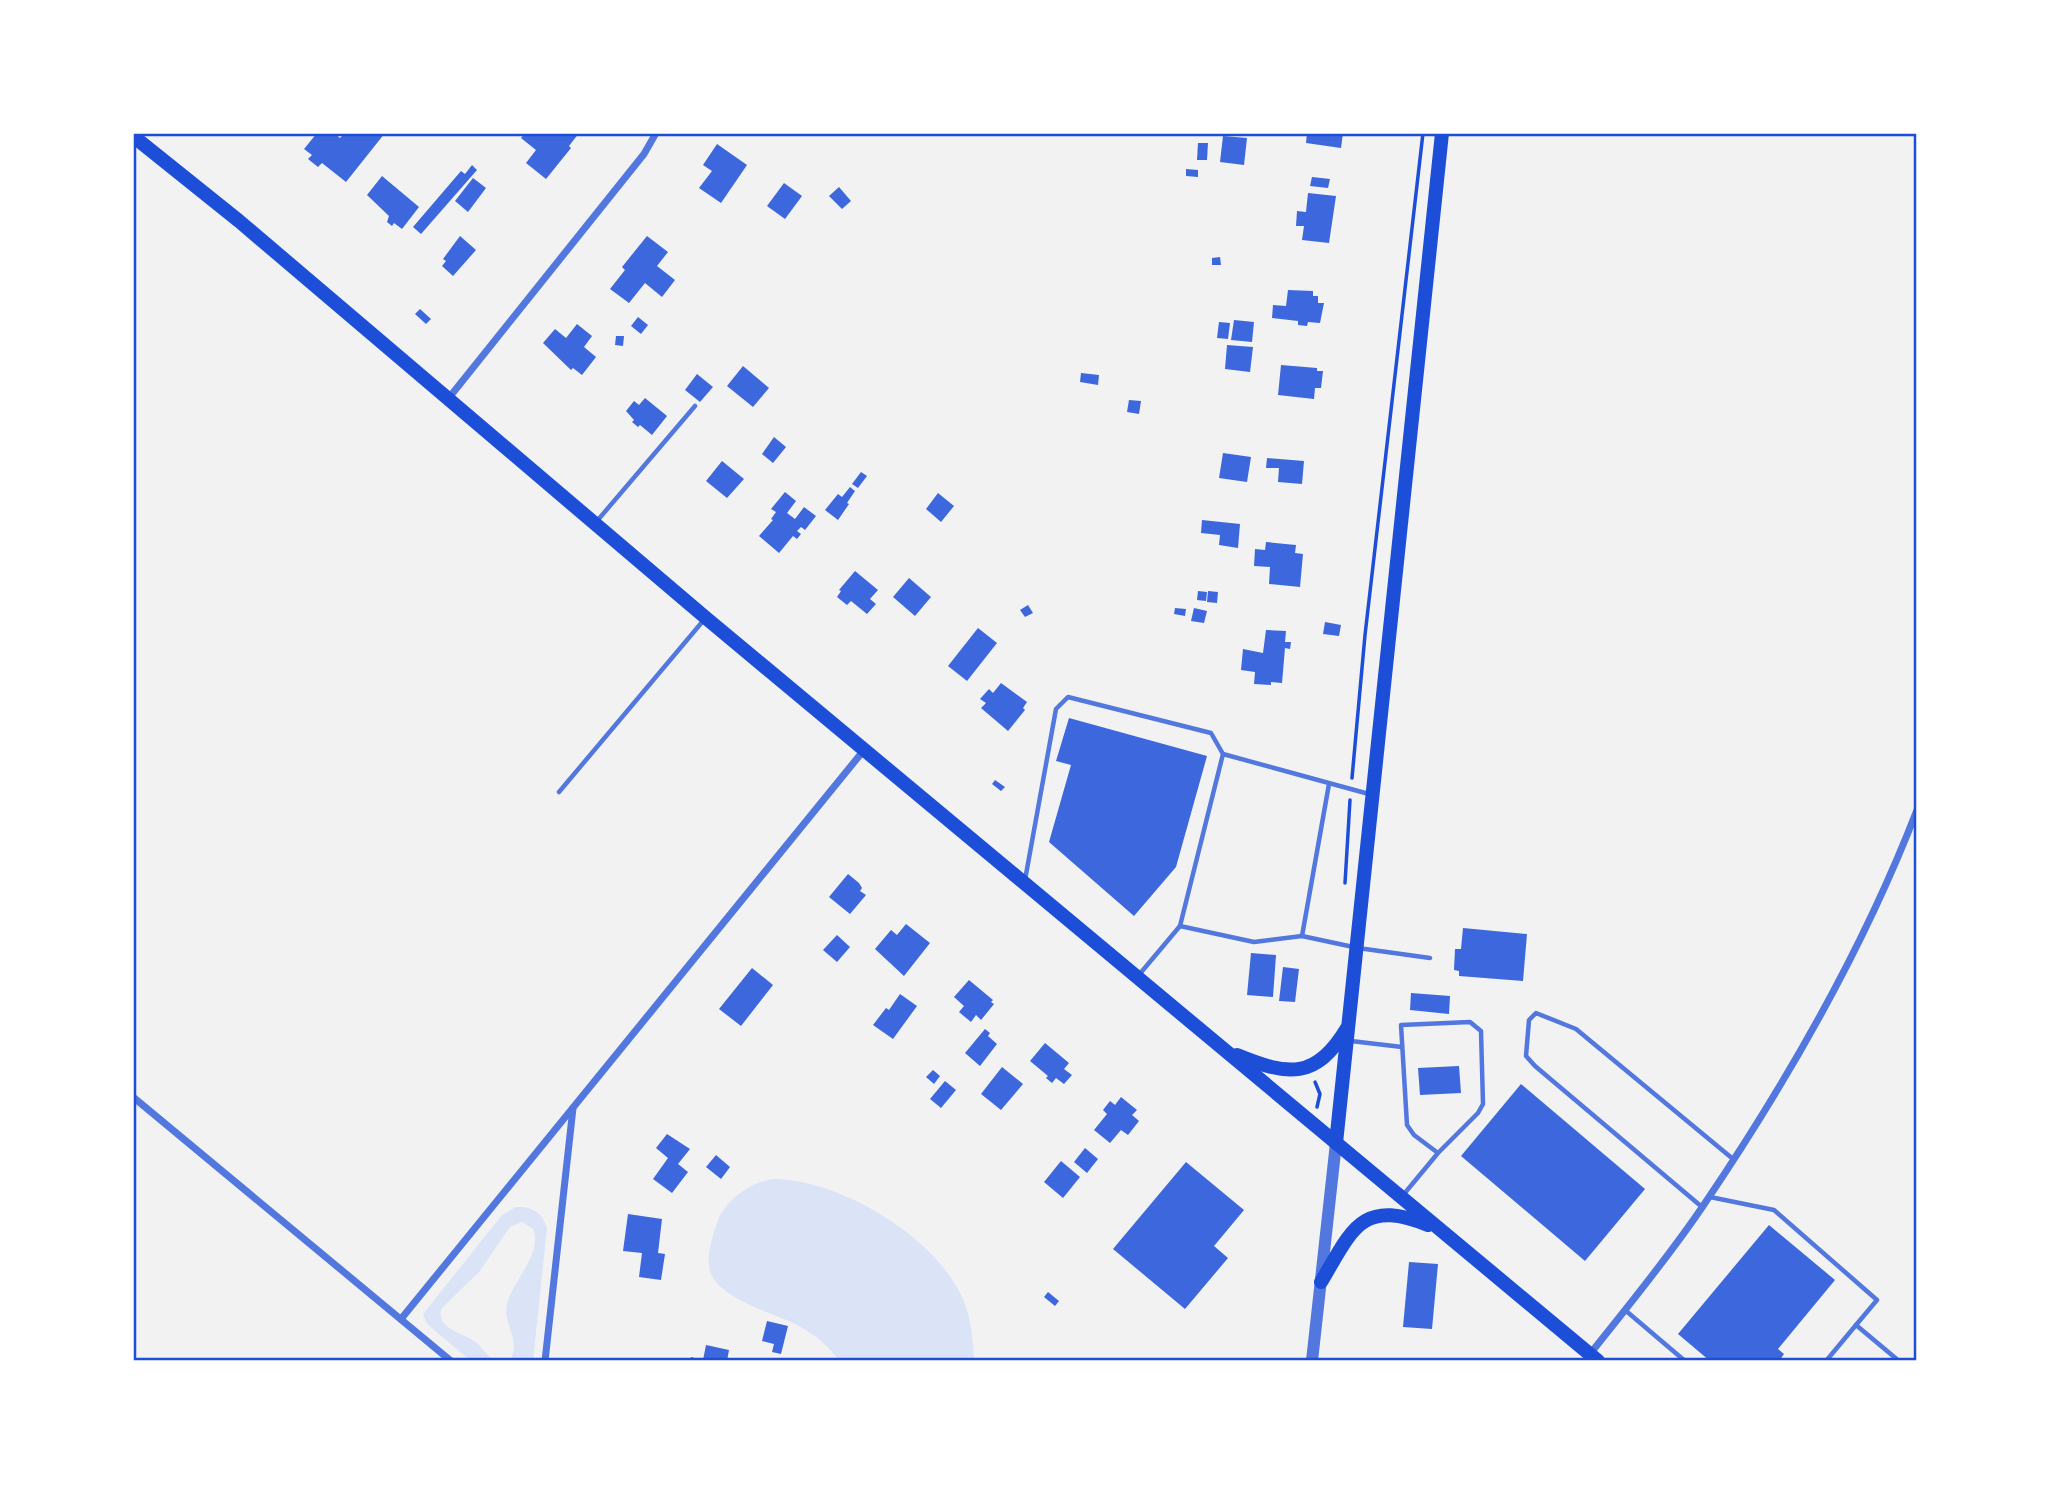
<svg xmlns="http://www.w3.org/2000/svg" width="2050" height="1494" font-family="Karla,sans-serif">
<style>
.green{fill:#dbe4f7}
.building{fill:#3d67dc}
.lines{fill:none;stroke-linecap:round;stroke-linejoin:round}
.path{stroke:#1d4ed8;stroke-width:3.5}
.service{stroke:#5277de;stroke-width:4.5}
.minor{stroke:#5277de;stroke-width:7}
.tertiary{stroke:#5277de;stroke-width:12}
.secondary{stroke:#1d4ed8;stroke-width:14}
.neatline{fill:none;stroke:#1d4ed8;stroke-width:2.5}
</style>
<rect width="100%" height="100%" fill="#f2f2f2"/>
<!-- green -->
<g class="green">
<path d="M773 1179C838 1179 931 1234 960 1293 971 1314 973 1338 974 1361H839C829 1346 815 1335 799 1326 775 1313 719 1300 710 1271 706 1256 712 1237 717 1223 725 1200 749 1183 773 1179Z"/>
<path d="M516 1207C532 1206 543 1213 547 1228L533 1361H509C523 1343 502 1324 507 1304 513 1280 543 1254 533 1229L522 1222 510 1227 479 1272 441 1309C437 1329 461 1332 474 1341 482 1346 486 1355 494 1361H471L427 1324 423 1314 502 1215Z"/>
</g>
<!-- building -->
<g class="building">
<path d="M317 133H334L340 138 345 133H385L346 182 322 163 318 167 308 159 312 155 304 149Z"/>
<path d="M525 133H579L569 146 571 148 546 179 526 163 536 150 521 138Z"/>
<path d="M1307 133H1343L1341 148 1306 143Z"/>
<path d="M1223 136 1247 138 1244 165 1220 162Z"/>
<path d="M1198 143H1208L1207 160H1197Z"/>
<path d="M717 144 747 165 721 203 699 188 712 171 703 165Z"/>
<path d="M472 165 477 170 421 234 413 227 461 171 465 174Z"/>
<path d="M1186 169 1198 170V177L1186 176Z"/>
<path d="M382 176 419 207 402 229 394 223 392 226 387 222 389 216 367 195Z"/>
<path d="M1312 177 1330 179 1328 188 1310 186Z"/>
<path d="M473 178 486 188 468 212 455 201Z"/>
<path d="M784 183 802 196 785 219 767 206Z"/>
<path d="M839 187 851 201 842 209 829 196Z"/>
<path d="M1308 193 1336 196 1329 243 1302 240 1304 226H1296L1297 211 1306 212Z"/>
<path d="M460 236 476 250 453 276 442 266 446 261 443 259Z"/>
<path d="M647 236 668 252 657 266 675 280 662 297 645 283 629 303 610 289 625 270 622 267Z"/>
<path d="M1220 257 1221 265H1212V258Z"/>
<path d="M1288 290 1313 291V296H1318V303H1324L1320 323 1308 322 1307 326 1298 325V321L1272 318 1273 305 1286 306Z"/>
<path d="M420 309 431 319 426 324 415 314Z"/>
<path d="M638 317 648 325 641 334 631 326Z"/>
<path d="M1234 320 1254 322 1252 342 1231 340Z"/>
<path d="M1219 322 1230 323 1228 339 1217 338Z"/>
<path d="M577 324 592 336 584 347 596 357 582 375 573 368 571 370 543 343 555 329 566 338Z"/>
<path d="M616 336H624L623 346 615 345Z"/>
<path d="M1227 345 1253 347 1250 372 1225 369Z"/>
<path d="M1281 365 1317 368V371H1323L1321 388H1315L1314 399 1278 395Z"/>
<path d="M743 366 769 388 753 407 727 386Z"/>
<path d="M1081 373 1099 375 1098 385 1080 382Z"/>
<path d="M697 374 713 387 700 402 685 390Z"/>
<path d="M645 398 667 416 652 435 640 425 638 427 632 422 634 420 626 411 634 401 639 405Z"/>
<path d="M1129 400 1141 401 1139 414 1127 412Z"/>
<path d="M774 437 786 447 773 463 762 454Z"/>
<path d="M1223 453 1251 457 1247 482 1219 478Z"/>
<path d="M1267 458 1304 461 1302 484 1278 482 1279 468H1266Z"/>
<path d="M722 461 744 479 727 498 706 481Z"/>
<path d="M861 472 867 476 858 488 852 484Z"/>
<path d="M850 487 855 491 847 503 849 504 838 520 825 510 838 494 842 497Z"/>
<path d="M785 492 796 501 787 513 795 519 804 507 816 516 805 530 801 527 797 531 801 534 797 539 793 536 779 553 759 536 773 520 771 519 776 512 771 509Z"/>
<path d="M938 493 954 506 941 522 926 509Z"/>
<path d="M1202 520 1240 524 1238 548 1219 545 1220 535 1201 533Z"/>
<path d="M1266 542 1296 545 1295 553 1303 554 1300 587 1269 584 1270 567 1254 566 1255 549 1265 550Z"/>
<path d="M855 571 878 590 870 599 876 604 867 614 851 601 847 605 837 597 841 591 839 590Z"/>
<path d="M909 578 931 597 915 616 893 597Z"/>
<path d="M1198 591 1207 592 1206 601 1197 600Z"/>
<path d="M1208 591 1218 592 1217 603 1207 602Z"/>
<path d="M1028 605 1033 613 1025 617 1020 610Z"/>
<path d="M1175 608 1186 609 1185 616 1174 614Z"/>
<path d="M1194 608 1207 611 1204 623 1191 621Z"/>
<path d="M1325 622 1341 625 1339 636 1323 634Z"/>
<path d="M978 628 997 643 967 681 948 666Z"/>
<path d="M1266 630 1286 631 1285 642H1291L1290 649 1285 648 1282 683 1271 682V685L1254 684 1255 672 1241 670 1243 649 1263 653Z"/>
<path d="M1001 683 1027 702 1023 708 1025 710 1008 731 981 708 986 703 980 699 989 689 993 693Z"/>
<path d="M1069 718 1207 756 1176 867 1134 916 1049 842 1071 765 1056 761Z"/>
<path d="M995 780 1005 787 1001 791 992 784Z"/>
<path d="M848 874 859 883 862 888 860 891 866 895 850 914 829 897Z"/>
<path d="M906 924 930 943 904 976 875 949 891 930 897 935Z"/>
<path d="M1463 928 1527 934 1523 981 1459 976V971L1454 970 1455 949H1461Z"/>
<path d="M837 935 850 947 837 962 823 950Z"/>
<path d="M1251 953 1276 955 1273 997 1247 995Z"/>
<path d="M1283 967 1299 969 1295 1002 1279 1001Z"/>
<path d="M752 968 773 985 741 1026 719 1009Z"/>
<path d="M969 980 993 1000 991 1002 994 1004 981 1020 976 1015 971 1022 959 1012 964 1006 954 997Z"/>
<path d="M1411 993 1450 996 1449 1014 1410 1010Z"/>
<path d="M900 994 917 1006 893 1039 873 1025 886 1008 889 1010Z"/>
<path d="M985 1029 990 1033 988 1036 997 1044 980 1066 965 1053Z"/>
<path d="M1045 1043 1069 1063 1064 1069 1072 1075 1064 1084 1056 1078 1052 1083 1046 1078 1048 1076 1030 1061Z"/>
<path d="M1459 1066 1461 1093 1420 1095 1418 1068Z"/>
<path d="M1002 1067 1023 1084 1001 1110 981 1094Z"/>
<path d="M933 1070 940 1076 934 1084 926 1077Z"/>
<path d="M945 1081 956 1090 941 1108 930 1099Z"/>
<path d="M1521 1084 1645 1189 1585 1261 1461 1156Z"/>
<path d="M1121 1097 1137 1110 1132 1115 1139 1121 1128 1135 1121 1130 1110 1143 1094 1130 1107 1114 1103 1110 1110 1101 1115 1105Z"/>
<path d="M667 1134 690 1149 678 1164 688 1172 672 1193 653 1179 668 1158 656 1148Z"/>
<path d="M1085 1148 1098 1159 1087 1173 1074 1162Z"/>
<path d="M716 1155 730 1167 721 1179 706 1167Z"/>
<path d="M1061 1161 1080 1177 1063 1198 1044 1182Z"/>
<path d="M1186 1162 1244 1210 1214 1246 1228 1258 1185 1309 1113 1249Z"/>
<path d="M628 1214 662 1219 658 1253 665 1254 661 1280 639 1277 642 1253 623 1251Z"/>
<path d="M1769 1225 1835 1280 1778 1349 1784 1354 1779 1361H1710L1678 1334Z"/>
<path d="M1409 1262 1438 1264 1432 1329 1403 1327Z"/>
<path d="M1048 1292 1059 1301 1055 1306 1044 1297Z"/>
<path d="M767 1321 788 1326 781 1354 772 1352 774 1344 762 1341Z"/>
<path d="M706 1345 729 1350 727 1361H690L691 1357 703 1360Z"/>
</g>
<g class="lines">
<!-- path -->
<g class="path">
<path d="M1352 778 1365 635 1423 133"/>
<path d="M1345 883 1350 800"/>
<path d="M1315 1082 1320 1094 1317 1107"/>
</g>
<!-- service -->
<g class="service">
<path d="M597 521 695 406"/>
<path d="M559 792 703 621"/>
<path d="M1369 794 1223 754 1180 926 1254 942 1302 936 1358 948 1430 958"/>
<path d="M1025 880 1056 709 1068 697 1211 733 1223 754"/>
<path d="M1302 936 1329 784"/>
<path d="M1138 976 1180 926"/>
<path d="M1351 1041 1402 1047"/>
<path d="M1404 1194 1438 1153 1478 1113 1483 1104 1481 1031 1470 1022 1401 1025 1407 1125 1414 1135 1438 1153"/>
<path d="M1710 1197 1774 1210 1877 1300 1856 1325"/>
<path d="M1702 1207 1535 1066 1526 1056 1529 1020 1536 1013 1576 1029 1733 1159"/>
<path d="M1625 1310 1685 1361"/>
<path d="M1826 1361 1856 1325 1899 1361"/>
</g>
<!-- minor -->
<g class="minor">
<path d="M448 399 644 154 656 133"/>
<path d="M133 1097 451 1361"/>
<path d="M401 1319 864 750"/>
<path d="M1590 1354C1628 1306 1668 1258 1703 1206 1787 1082 1863 950 1917 810"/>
<path d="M545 1361 573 1108"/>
</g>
<!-- tertiary -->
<path class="tertiary" d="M1312 1361 1336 1143"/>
<!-- secondary -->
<g class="secondary">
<path d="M133 136 239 221 706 618 1598 1361"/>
<path d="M1237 1055C1288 1076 1316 1080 1347 1028"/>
<path d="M1336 1143 1442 133"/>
<path d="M1321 1282C1352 1230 1361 1198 1428 1225"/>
</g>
</g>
<!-- border -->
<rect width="2050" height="1494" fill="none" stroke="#ffffff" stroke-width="270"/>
<rect x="135" y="135" width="1780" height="1224" class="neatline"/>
</svg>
